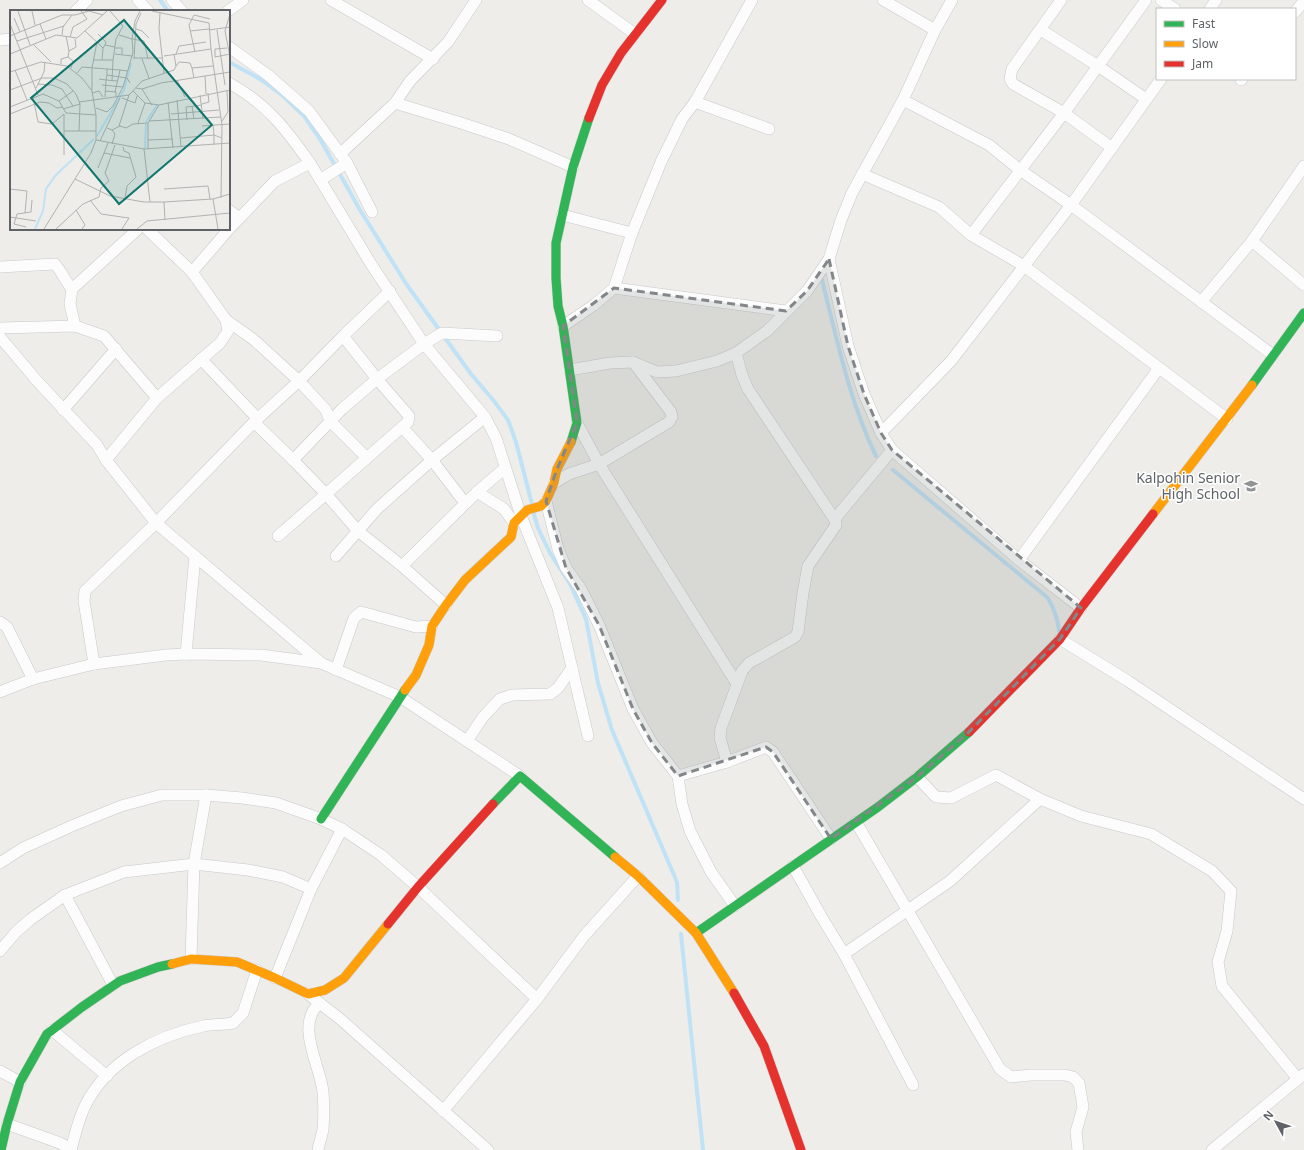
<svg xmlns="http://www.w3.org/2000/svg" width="1304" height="1150" font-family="'Noto Sans',sans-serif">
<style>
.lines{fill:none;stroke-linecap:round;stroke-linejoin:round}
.stream{stroke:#bfe2f6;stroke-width:4}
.street-casing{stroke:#c8c9c9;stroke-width:12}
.fast-casing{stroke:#cbcbcb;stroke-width:10}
.slow-casing{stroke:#cbcbcb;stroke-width:10}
.jam-casing{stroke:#cbcbcb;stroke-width:10}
.street{stroke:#fcfcfc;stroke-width:11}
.fast{stroke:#30b455;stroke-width:9}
.slow{stroke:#ff9f0a;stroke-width:9}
.jam{stroke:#e5322d;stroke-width:9}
.marked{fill:#848789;fill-opacity:0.2;stroke:#848789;stroke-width:3;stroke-dasharray:8 5;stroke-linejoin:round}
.labels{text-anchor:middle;stroke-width:3;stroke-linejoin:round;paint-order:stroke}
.poi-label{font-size:14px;fill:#5f6367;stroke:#fff;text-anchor:end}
.inset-river{fill:none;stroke:#bfe2f6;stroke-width:2}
.inset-road{fill:none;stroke:#b1b2b1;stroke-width:1}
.view{fill:#0f766e;fill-opacity:0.15;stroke:#0f766e;stroke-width:2}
.inset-edge{fill:none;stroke:#5f6367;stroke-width:2}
</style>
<rect width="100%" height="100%" fill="#eeede9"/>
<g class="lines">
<!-- stream -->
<g class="stream">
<path d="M160 0 168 11"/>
<path d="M229 62 260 79 282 95 304 116 320 139 360 210 407 285 471 374 494 401 508 420 516 442 532 504"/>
<path d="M821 276C836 335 849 401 876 456"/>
<path d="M893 470 1048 598C1054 609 1058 618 1059 631"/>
<path d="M533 511 538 528 550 553 570 584 586 619 598 683 612 730 677 882 678 900"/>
<path d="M681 934 703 1150"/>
</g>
<defs>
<g id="street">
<path d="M138 0 148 11"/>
<path d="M172 0 182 11"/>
<path d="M331 0 433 59"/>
<path d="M588 0 635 34"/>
<path d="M883 0 935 30"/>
<path d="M952 0 935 30 903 100 852 193 841 220 829 259 848 346 864 394 881 433 892 450 1019 560 1081 608"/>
<path d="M1061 0 1012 69 1010 79 1013 84 1064 113 1112 148"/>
<path d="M1161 0 1175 9"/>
<path d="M1210 9 1216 0"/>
<path d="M76 11 87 0"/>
<path d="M228 11 243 0"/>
<path d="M1295 12 1304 1"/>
<path d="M1041 30 1098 66 1146 99"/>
<path d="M0 40 11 39"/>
<path d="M229 47 268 75 309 111 347 163"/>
<path d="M1241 80 1242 79"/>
<path d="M229 83C267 104 285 128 310 163L275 181 229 229"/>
<path d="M903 100 989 145 1020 170 1071 205 1273 355"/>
<path d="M695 102 769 129"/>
<path d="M395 103 461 123 509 139 573 167"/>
<path d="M340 154 395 103 410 81 448 42 476 0"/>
<path d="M310 163 371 264 424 344 485 417 496 438 521 516 558 608 572 668 558 688 550 694 512 695 500 699 483 717 467 741"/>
<path d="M862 174 939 207 971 235 1024 266 1227 419"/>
<path d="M320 180 347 163 372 212"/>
<path d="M229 210 239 218"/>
<path d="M562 215 632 233"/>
<path d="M971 235 1064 113 1146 0"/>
<path d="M1252 241 1304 285"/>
<path d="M0 267 55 264C62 272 65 281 72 289"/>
<path d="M192 272 229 229"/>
<path d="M614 288 786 311"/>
<path d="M390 291 343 336 377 379 409 416 408 422 402 427 432 460 465 503"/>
<path d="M1201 302 1252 241 1304 166"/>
<path d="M226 320 253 339 299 381 326 410 330 421 367 458"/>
<path d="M75 326 70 304 72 289 138 229"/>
<path d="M563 326 594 305 614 288 632 233 661 162 682 119 695 102 752 0"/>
<path d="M0 328 75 326 104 336 157 398"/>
<path d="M0 337 38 382 97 445 106 460 156 523 321 663"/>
<path d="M736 353 742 375 748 389 835 520"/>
<path d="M201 359 258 419"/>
<path d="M570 370 610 363 633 362 657 372 676 371 717 361 736 353 767 331 807 291 829 259"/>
<path d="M63 410 116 349"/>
<path d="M577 423 599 464 737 684"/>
<path d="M402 427 326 494 293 460 342 409 377 379 424 344 442 333 497 336"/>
<path d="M881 433 951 361 1071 205 1161 79"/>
<path d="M106 460 157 398 220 343 228 331 226 320 192 272 147 229"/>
<path d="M293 460 254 422 299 381 343 336"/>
<path d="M554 483 569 474 599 464 669 422 672 417 671 412 633 362"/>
<path d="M477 492 505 468"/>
<path d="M546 501 558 549 566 568 581 589 599 625 633 709 652 743 678 776 682 804 690 831 711 872 735 906"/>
<path d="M278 536 326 494 358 531 402 566 446 605"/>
<path d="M336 556 378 508 432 460 485 417"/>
<path d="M1019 560 1159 368"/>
<path d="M402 566 477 492 504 509 514 523"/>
<path d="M0 622 7 627 33 679"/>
<path d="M1060 639 1128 681 1304 799"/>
<path d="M186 654 195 556"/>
<path d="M94 664 84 601 85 591 156 523 254 422"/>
<path d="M572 668 588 736"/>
<path d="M336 670 354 618 361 612 416 627 432 626"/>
<path d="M0 692 33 679 94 664 166 655 186 654 261 655 321 663 400 697 520 776"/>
<path d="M727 762 766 747 773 752 831 839"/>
<path d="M678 776 727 762 720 738 721 728 742 671 749 663 795 637 798 632 803 593 808 566 836 525 835 520 838 515 892 450"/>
<path d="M917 777 936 797 951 798 996 775 1040 799 1081 816 1151 834 1212 871 1231 891 1227 931 1218 962 1222 986 1298 1079"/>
<path d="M856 822 1000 1069 1011 1077 1031 1075H1065L1073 1077 1079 1083 1083 1107 1076 1132 1078 1150"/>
<path d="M0 863 23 848 74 825 121 806 162 795H206L242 798 276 803 321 819 342 829 381 855 418 887 537 999"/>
<path d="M793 866 821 916 844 954 913 1085"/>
<path d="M65 895 113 985"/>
<path d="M0 951 16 932 31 919 65 895 124 872 194 864 248 870 283 877 311 889"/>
<path d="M844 954 950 881 1040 799"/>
<path d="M191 959 194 864 206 795"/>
<path d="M275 978 311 889 342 829"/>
<path d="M308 994 339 1018 488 1150"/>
<path d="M52 1030 107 1076"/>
<path d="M0 1071 20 1082"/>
<path d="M443 1111 537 999 584 936 638 876"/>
<path d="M7 1124 60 1143 72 1150"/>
<path d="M71 1150C75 1135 78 1120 85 1106 107 1061 156 1036 203 1026 213 1024 223 1025 233 1023L243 1013 257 970"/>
<path d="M318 1150C319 1143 322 1136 323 1129 324 1118 324 1104 323 1092 321 1067 294 1024 320 1003"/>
<path d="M1212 1150 1304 1074"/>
</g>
<g id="fast">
<path d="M1252 385 1304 313"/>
<path d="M571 442 577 423 563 326 558 306 556 278V243L573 167 589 118"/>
<path d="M493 804 520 776 615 857"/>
<path d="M321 819 405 690"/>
<path d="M696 933 878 807 917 777 969 732"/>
<path d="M1 1150 7 1124 20 1082 47 1034 82 1007 120 981 158 967 172 964"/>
</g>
<g id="slow">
<path d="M1153 514 1252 385"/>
<path d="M405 690 416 675 429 645 432 626 446 605 465 580 511 537 514 523 527 510 541 506 546 501 554 483 557 469 571 442"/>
<path d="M615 857 638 876 696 933 734 993"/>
<path d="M172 964 191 959 237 962 275 978 308 994 325 990 344 978 388 924"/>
</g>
<g id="jam">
<path d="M589 118 602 85 621 53 662 0"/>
<path d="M969 732 1060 639 1081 608 1153 514"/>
<path d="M388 924 418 887 493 804"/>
<path d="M734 993 764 1046 801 1150"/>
</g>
</defs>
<!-- street casing -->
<use href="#street" class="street-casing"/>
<!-- fast casing -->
<use href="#fast" class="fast-casing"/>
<!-- slow casing -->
<use href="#slow" class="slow-casing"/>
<!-- jam casing -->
<use href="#jam" class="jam-casing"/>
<!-- street -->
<use href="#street" class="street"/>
<!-- fast -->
<use href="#fast" class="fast"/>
<!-- slow -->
<use href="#slow" class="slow"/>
<!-- jam -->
<use href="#jam" class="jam"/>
</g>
<!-- marked area -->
<path class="marked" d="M829 259 848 346 864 394 881 433 892 450 1081 608 1060 639 967 734 917 777 831 839 773 752 766 747 678 776 652 743 633 709 599 625 566 568 546 501 557 469 577 423 563 326 614 288 786 311 807 291Z"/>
<!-- icons -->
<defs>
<symbol id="school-bare" viewBox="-9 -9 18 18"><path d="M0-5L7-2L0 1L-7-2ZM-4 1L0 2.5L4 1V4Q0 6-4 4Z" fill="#919394" stroke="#fff" stroke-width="2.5" paint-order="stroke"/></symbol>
</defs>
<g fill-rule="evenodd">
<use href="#school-bare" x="1241" y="476" width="20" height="20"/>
</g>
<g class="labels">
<!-- poi labels -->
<g class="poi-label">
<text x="1240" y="483">Kalpohin Senior<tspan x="1240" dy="16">High School</tspan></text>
</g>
</g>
<!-- overview -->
<g transform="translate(10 10)">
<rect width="220" height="220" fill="#eeede9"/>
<path class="inset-river" d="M136 112 147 95M87 126 114 80 121 53M135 138 136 114M25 219 33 201 36 179 46 165 84 129"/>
<path class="inset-road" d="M8 1 20 35M22 1 25 15M130 1 125 11 122 29 134 31 138 49M142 1 199 13 201 39M150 3 149 19 154 63M220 4 215 21 220 47M4 8 10 22M0 14 28 85M30 14 36 29M126 19 132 21 139 28M199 20 220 17M207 20 215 75M75 21 93 38 92 50M180 21 199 19M88 24 96 32 95 35M52 25 53 17 62 5M0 26 52 5H65L79 1 93 5M60 27 63 17 77 9 71 1M7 31 54 16M23 34 41 52M93 38 95 35 105 37M105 38H112V44M59 41 66 37 65 29M185 42 179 15 184 5 200 9M0 44 46 25 67 28 97 1M105 44 122 46 123 42 122 29 109 25M166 44 169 36 196 32M154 46 201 39 212 115 211 188M58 47 63 51 61 58M205 47V39L217 38M205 47 220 44M124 48H153M124 49 126 14 131 3M132 49 139 68M84 50H103L106 29 113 16 100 1M51 54V49L58 47 59 41 56 26M166 56 169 52 180 53 182 58M5 60 17 90M0 62 31 52 57 56 72 68 82 81 86 105M67 63 72 57 97 59M97 65V59L110 60M195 66 196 84M184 68 182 58 203 56M89 69 96 70 95 87M167 70 175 87M102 71 103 50M107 71 96 70 97 65 117 68 120 73M28 74 42 75 52 79 63 96M92 75 113 77M26 78 34 62 35 52M126 78 132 79 151 73 220 62M132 79 142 95M0 80 32 68H44L57 74 66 84 70 94 69 121M82 80V58L87 32M95 81 106 82V87M123 81 135 93 149 95M105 82 110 60 117 61M82 83 89 81 93 87M190 85 193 109M23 87 28 112 42 114 54 104M112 88 125 93 127 86M167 90 171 137M49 91 63 81M69 92 119 85 132 71 164 60 166 56 164 44M158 92 163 138M192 94 199 92 198 83M182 96 184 109M0 97 33 84 49 91 56 103 86 105V130L81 143 34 219M86 98 97 102 103 96 113 77 122 46M53 99 70 94M0 104 30 92 39 93 47 98 53 97M161 104 209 100M177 110 176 97 192 95M139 111 211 107M212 111 218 102 217 80M128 113 135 93M203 115 204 125 212 128M109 116 119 85M192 116 220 114M97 118 102 120 110 116 116 118 123 114 138 113M102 120 105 124 102 134M54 121H86M171 128 204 125V135M86 130 134 139 220 133M138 130 163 129M90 131 110 88M113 137 114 141 119 143 126 167 117 176 115 188M134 139 140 192M138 139V113L149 95 220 80M94 143 120 148M54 145V104M88 158 98 133M65 169 100 186 134 192H154M0 179 17 181 15 203M154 179 198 176 200 189M203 189 208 219M80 190 91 204 119 208 112 219M66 200 75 215 72 219M0 207 26 211M155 210 154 192 203 189 220 184M16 217 4 214 7 204 21 202 22 190M46 219 73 194 89 187 91 178 99 171 95 163 105 135M127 219 137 211 220 203"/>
<path class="view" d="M114 10 202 115 109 194 21 88Z"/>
<rect width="220" height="220" class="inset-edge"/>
</g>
<!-- legend -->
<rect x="1156" y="8" width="140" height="72" fill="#ffffff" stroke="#bfc1c2"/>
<rect x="1164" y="21" width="20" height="6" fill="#30b455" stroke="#bfc1c2"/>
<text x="1192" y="28" font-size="12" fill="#5f6367">Fast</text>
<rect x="1164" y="41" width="20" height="6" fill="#ff9f0a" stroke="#bfc1c2"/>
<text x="1192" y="48" font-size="12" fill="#5f6367">Slow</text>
<rect x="1164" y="61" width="20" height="6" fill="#e5322d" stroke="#bfc1c2"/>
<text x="1192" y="68" font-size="12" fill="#5f6367">Jam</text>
<!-- north arrow -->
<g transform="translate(1276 1122) rotate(310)" stroke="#ffffff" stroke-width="3" paint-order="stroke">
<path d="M0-3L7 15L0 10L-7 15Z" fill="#5f6367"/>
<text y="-6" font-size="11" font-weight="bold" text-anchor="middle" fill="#5f6367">N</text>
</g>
</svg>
